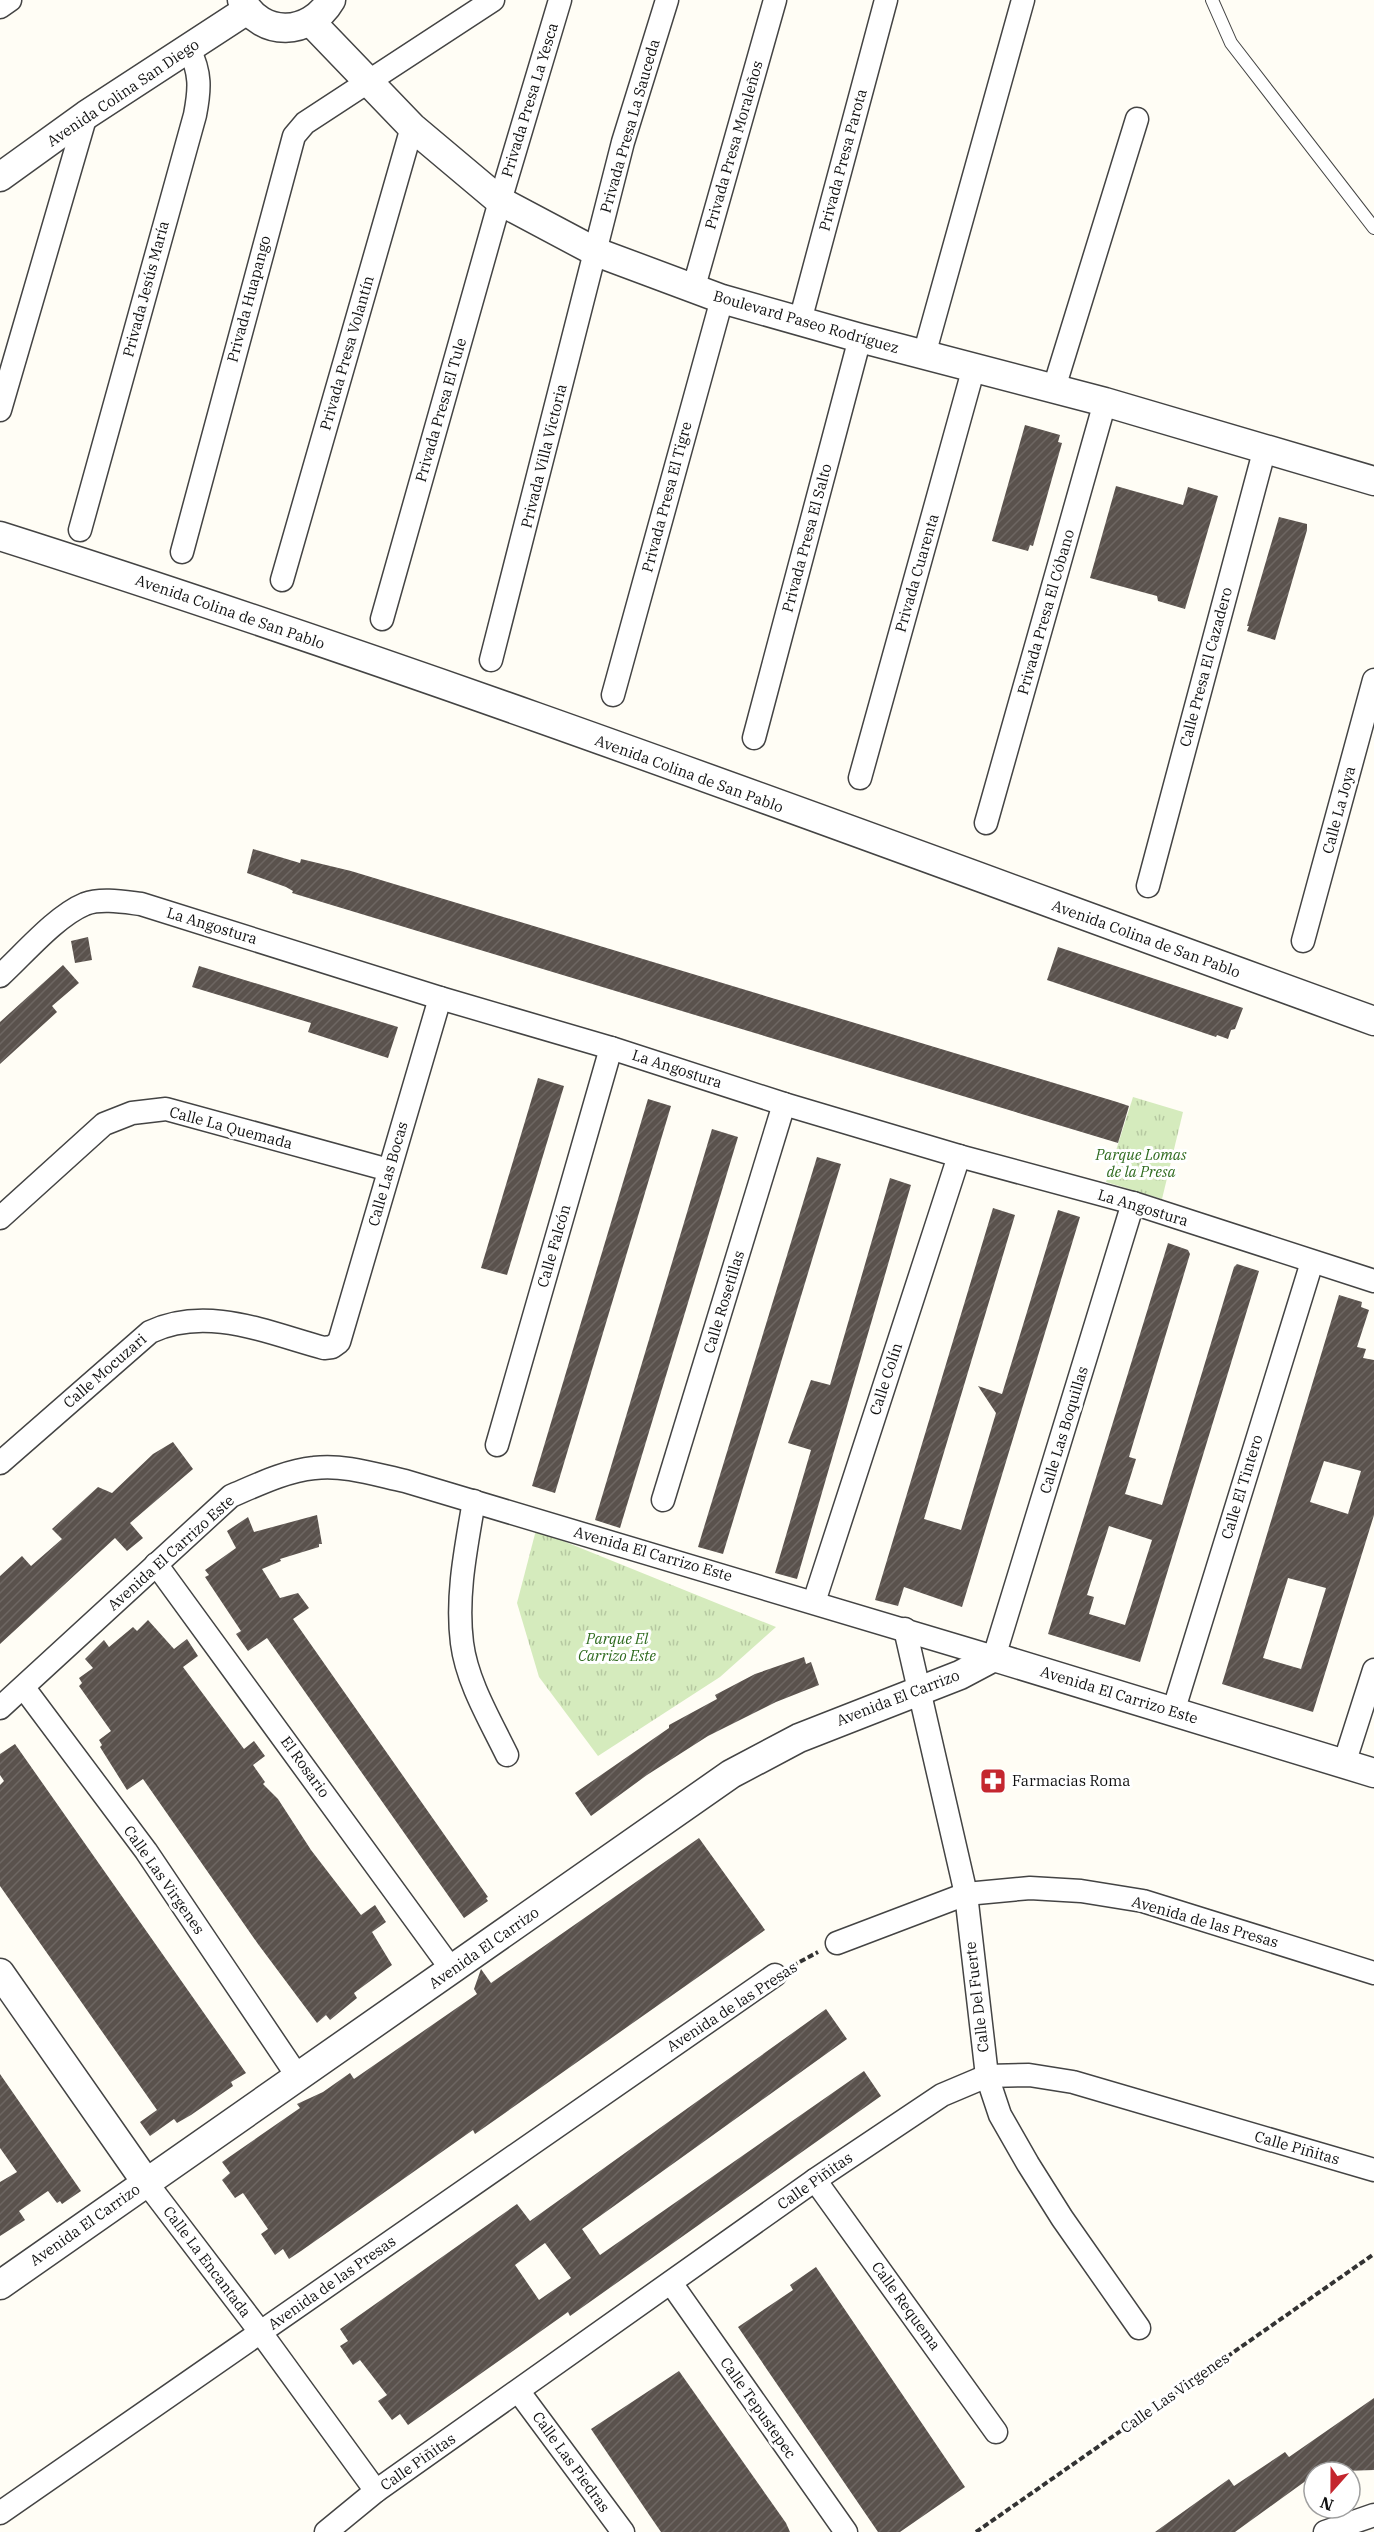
<svg xmlns="http://www.w3.org/2000/svg" width="1374" height="2532" font-family="'IBM Plex Serif',serif">
<style>
.park{fill:url(#park-tufts)}
.building{fill:url(#building-hatch);fill-rule:evenodd}
.lines{fill:none;stroke-linecap:round;stroke-linejoin:round}
.service-casing{stroke:#444;stroke-width:14}
.minor-casing{stroke:#444;stroke-width:25}
.tertiary-casing{stroke:#444;stroke-width:31}
.path{stroke:#333;stroke-width:4;stroke-dasharray:6 3;stroke-linecap:butt}
.service{stroke:#fff;stroke-width:12}
.minor{stroke:#fff;stroke-width:22}
.tertiary{stroke:#fff;stroke-width:28}
.labels{text-anchor:middle;stroke-width:6;stroke-linejoin:round;paint-order:stroke}
.street-label{font-size:15px;fill:#111;stroke:#fff}
.park-label{font-size:15px;font-style:italic;fill:#2f6b1f;stroke:#fff}
.poi-label{font-size:15px;fill:#111;stroke:#fff;text-anchor:start}
</style>
<defs>
<pattern id="park-tufts" width="24" height="20" patternUnits="userSpaceOnUse" patternTransform="scale(1.5)"><rect width="24" height="20" fill="#d5ebbd"/><path d="M3 7l-1-3M5 7V3M7 7l1-3M15 17l-1-3M17 17v-4M19 17l1-3" fill="none" stroke="#b6c8a1"/></pattern>
<pattern id="building-hatch" width="6" height="6" patternUnits="userSpaceOnUse" patternTransform="scale(1.5)"><rect width="6" height="6" fill="#5a524d"/><path d="M-1 1l2-2M0 6l6-6M5 7l2-2" fill="none" stroke="#6d6662"/></pattern>
</defs>
<rect width="100%" height="100%" fill="#fffdf5"/>
<!-- park -->
<g class="park">
<path d="M1133 1097 1183 1112 1162 1199 1106 1182Z"/>
<path d="M536 1530 776 1627 720 1677 598 1756 539 1677 517 1603Z"/>
</g>
<!-- building -->
<g class="building">
<path d="M1025 425 1060 435 1058 442 1062 443 1033 546 1030 545 1028 551 992 541Z"/>
<path d="M1116 486 1183 505 1188 487 1218 496 1185 609 1158 601 1157 596 1090 578Z"/>
<path d="M1279 517 1307 524V530L1275 640 1247 631 1249 626H1247Z"/>
<path d="M253 849 300 863 301 859 351 871 1117 1102 1129 1106 1118 1143 292 893 293 891 286 887 247 873Z"/>
<path d="M88 937 92 960 75 963 71 941Z"/>
<path d="M1058 947 1243 1008 1235 1029 1231 1030 1228 1039 1217 1035 1216 1037 1047 980Z"/>
<path d="M63 965 79 983 52 1006 57 1012 0 1064V1022Z"/>
<path d="M199 966 398 1027 388 1058 308 1032 311 1023 192 987Z"/>
<path d="M538 1078 564 1086 507 1275 481 1268Z"/>
<path d="M648 1099 671 1106 555 1493 532 1486Z"/>
<path d="M712 1129 738 1137 620 1528 595 1520Z"/>
<path d="M817 1157 841 1164 723 1554 698 1547Z"/>
<path d="M890 1178 911 1185 797 1579 775 1573 811 1450 788 1443 811 1380 830 1385Z"/>
<path d="M993 1208 1015 1215 924 1519 961 1530 996 1413 978 1386 1002 1394 1058 1210 1080 1217 962 1607 904 1587 898 1606 875 1600Z"/>
<path d="M1168 1243 1188 1250 1190 1254 1129 1457 1136 1459 1125 1494 1162 1505 1234 1267 1237 1264 1259 1271 1140 1662 1048 1634ZM1109 1526 1152 1540 1125 1625 1089 1614 1094 1597 1087 1595Z"/>
<path d="M1339 1295 1362 1302 1361 1307 1369 1310 1357 1347 1366 1349 1363 1358 1374 1360V1515L1313 1712 1222 1684ZM1324 1461 1361 1471 1348 1514 1310 1502ZM1288 1578 1326 1588 1301 1669 1263 1658Z"/>
<path d="M173 1442 193 1469 130 1523 143 1538 127 1551 115 1538 0 1644V1576L22 1556 31 1566 62 1539 52 1529 98 1487 112 1493 153 1454Z"/>
<path d="M317 1515 322 1544H319V1547L280 1559 281 1561 262 1569 280 1598 298 1593 309 1608 293 1619 488 1897 486 1898 488 1901 464 1918 267 1638 248 1651 236 1634 241 1631 205 1577 209 1575 205 1570 236 1548 227 1531 248 1517 254 1532Z"/>
<path d="M148 1620 174 1649 187 1639 198 1656 183 1667 244 1749 254 1741 265 1756 253 1765 265 1782 263 1784 278 1799 311 1850 361 1915 375 1905 386 1922 372 1932 392 1965 354 1993 357 1998 330 2020 326 2015 317 2023 258 1944 143 1779 127 1790 100 1747 102 1745 99 1740 111 1731 79 1686 82 1683 79 1678 93 1668 85 1659 104 1640 109 1647 133 1627 137 1631Z"/>
<path d="M804 1657 806 1664 811 1662 819 1685 776 1702 708 1736 647 1775 591 1816 575 1793 669 1728V1725L717 1699 715 1695 755 1674Z"/>
<path d="M15 1744 246 2073 231 2082 233 2086 191 2115 177 2123 174 2119 150 2136 140 2122 157 2110 0 1886V1785L4 1781 0 1775V1754Z"/>
<path d="M699 1838 765 1930 475 2134 473 2130 301 2251 289 2259 283 2249 275 2255 261 2234 268 2229 243 2193 235 2198 222 2180 230 2173 222 2162 300 2108 297 2104 323 2092 350 2073 354 2079 477 1994 474 1989 481 1969 491 1983Z"/>
<path d="M826 2009 847 2039 582 2229 600 2255 864 2071 881 2096 570 2316 568 2312 408 2425 400 2414 392 2420 378 2401 387 2395 360 2360 353 2365 340 2346 348 2341 340 2329 517 2204 530 2221ZM545 2243 571 2278 539 2300 515 2265Z"/>
<path d="M0 2074 81 2191 62 2204 60 2201 57 2203 48 2191 19 2211 25 2220 0 2236V2182L17 2172 0 2148Z"/>
<path d="M816 2267 965 2487 900 2532H878L738 2327 793 2290 790 2285Z"/>
<path d="M679 2371 786 2523 790 2532H661L650 2516 591 2429Z"/>
<path d="M1374 2398V2470L1314 2472V2479L1309 2483 1307 2480 1235 2532H1155L1229 2479 1234 2486 1285 2452 1289 2457Z"/>
</g>
<g class="lines">
<defs>
<path id="service" d="M1212 0 1231 43 1374 228"/>
<g id="minor">
<path d="M0 7 10 0"/>
<path d="M693 290 775 0"/>
<path d="M800 321 886 0"/>
<path d="M924 355 1023 0"/>
<path d="M1054 388 1137 119"/>
<path d="M0 410 86 115"/>
<path d="M80 530 195 115C200 89 201 73 189 49"/>
<path d="M182 552 294 136 305 123 493 0"/>
<path d="M282 580 412 127"/>
<path d="M382 619 500 201 560 0"/>
<path d="M491 660 623 142 667 0"/>
<path d="M613 695 722 299"/>
<path d="M754 738 860 338"/>
<path d="M860 778 974 367"/>
<path d="M986 823 1105 402"/>
<path d="M1148 886 1265 448"/>
<path d="M1303 941 1374 680"/>
<path d="M0 976C24 954 56 916 85 904 101 898 124 902 141 904L440 998 611 1048 784 1104 959 1156 1133 1203 1374 1281"/>
<path d="M0 1218 104 1124 132 1113 166 1109 389 1170"/>
<path d="M497 1445 611 1048"/>
<path d="M0 1463 150 1332C207 1305 268 1333 324 1348L332 1347 339 1342 440 998"/>
<path d="M663 1500 784 1104"/>
<path d="M474 1501C466 1548 456 1596 462 1643 467 1682 490 1720 507 1755"/>
<path d="M156 1564 452 1970"/>
<path d="M814 1602 959 1156"/>
<path d="M905 1629 966 1894 987 2076 1000 2115 1028 2164 1062 2218 1139 2328"/>
<path d="M24 1688 146 1851 298 2077"/>
<path d="M0 1708 231 1496C257 1485 285 1471 314 1468 344 1464 377 1475 405 1481L994 1657 1133 1203"/>
<path d="M1173 1712 1312 1262"/>
<path d="M1344 1764 1374 1670"/>
<path d="M837 1943 966 1894 1030 1888 1081 1891 1143 1901 1374 1973"/>
<path d="M815 2180 996 2432"/>
<path d="M146 2182 261 2333 376 2491"/>
<path d="M671 2283 846 2532"/>
<path d="M519 2392 623 2532"/>
<path d="M0 2513 775 1975"/>
<path d="M326 2532 376 2491 815 2180 942 2095 987 2076 1029 2075 1073 2082 1374 2170"/>
<path d="M1325 2532 1374 2515"/>
</g>
<g id="tertiary">
<path d="M242 0C261 38 310 36 331 0"/>
<path d="M311 22 412 127 500 201 596 252 722 299 860 338 1105 402 1374 481"/>
<path d="M0 177 86 115 247 10"/>
<path d="M0 536C463 683 918 856 1374 1021"/>
<path d="M0 1973 146 2182"/>
<path d="M0 2285 731 1774 799 1738 960 1675 994 1657 1374 1773"/>
</g>
</defs>
<!-- service casing -->
<use href="#service" class="service-casing"/>
<!-- minor casing -->
<use href="#minor" class="minor-casing"/>
<!-- tertiary casing -->
<use href="#tertiary" class="tertiary-casing"/>
<!-- path -->
<g class="path">
<path d="M792 1966 818 1952"/>
<path d="M976 2532 1374 2254"/>
</g>
<!-- service -->
<use href="#service" class="service"/>
<!-- minor -->
<use href="#minor" class="minor"/>
<!-- tertiary -->
<use href="#tertiary" class="tertiary"/>
</g>
<!-- icons -->
<defs>
<symbol id="pharmacy-square" viewBox="-11 -11 22 22"><rect x="-9" y="-9" width="18" height="18" rx="4" fill="#c4262e" stroke="#fff"/><path d="M-2-6h4v4h4v4h-4v4h-4v-4h-4v-4h4Z" fill="#fff"/></symbol>
</defs>
<g fill-rule="evenodd">
<use href="#pharmacy-square" x="978" y="1766" width="30" height="30"/>
</g>
<g class="labels">
<!-- street labels -->
<g class="street-label">
<text transform="translate(123 93) rotate(-34)" y="5">Avenida Colina San Diego</text>
<text transform="translate(530 100) rotate(-73)" y="5">Privada Presa La Yesca</text>
<text transform="translate(630 126) rotate(-74)" y="5">Privada Presa La Sauceda</text>
<text transform="translate(734 145) rotate(-74)" y="5">Privada Presa Moraleños</text>
<text transform="translate(843 160) rotate(-75)" y="5">Privada Presa Parota</text>
<text transform="translate(146 289) rotate(-75)" y="5">Privada Jesús María</text>
<text transform="translate(249 299) rotate(-75)" y="5">Privada Huapango</text>
<text transform="translate(806 322) rotate(16)" y="5">Boulevard Paseo Rodríguez</text>
<text transform="translate(347 353) rotate(-74)" y="5">Privada Presa Volantín</text>
<text transform="translate(441 410) rotate(-74)" y="5">Privada Presa El Tule</text>
<text transform="translate(544 456) rotate(-76)" y="5">Privada Villa Victoria</text>
<text transform="translate(667 497) rotate(-75)" y="5">Privada Presa El Tigre</text>
<text transform="translate(807 538) rotate(-75)" y="5">Privada Presa El Salto</text>
<text transform="translate(917 573) rotate(-74)" y="5">Privada Cuarenta</text>
<text transform="translate(230 612) rotate(19)" y="5">Avenida Colina de San Pablo</text>
<text transform="translate(1046 612) rotate(-74)" y="5">Privada Presa El Cóbano</text>
<text transform="translate(1206 667) rotate(-75)" y="5">Calle Presa El Cazadero</text>
<text transform="translate(689 774) rotate(20)" y="5">Avenida Colina de San Pablo</text>
<text transform="translate(1339 810) rotate(-75)" y="5">Calle La Joya</text>
<text transform="translate(212 926) rotate(17)" y="5">La Angostura</text>
<text transform="translate(1146 939) rotate(20)" y="5">Avenida Colina de San Pablo</text>
<text transform="translate(677 1069) rotate(18)" y="5">La Angostura</text>
<text transform="translate(231 1128) rotate(15)" y="5">Calle La Quemada</text>
<text transform="translate(388 1174) rotate(-74)" y="5">Calle Las Bocas</text>
<text transform="translate(1143 1208) rotate(17)" y="5">La Angostura</text>
<text transform="translate(554 1246) rotate(-74)" y="5">Calle Falcón</text>
<text transform="translate(724 1302) rotate(-73)" y="5">Calle Rosetillas</text>
<text transform="translate(105 1371) rotate(-41)" y="5">Calle Mocuzari</text>
<text transform="translate(886 1379) rotate(-72)" y="5">Calle Colín</text>
<text transform="translate(1064 1430) rotate(-73)" y="5">Calle Las Boquillas</text>
<text transform="translate(1242 1487) rotate(-73)" y="5">Calle El Tintero</text>
<text transform="translate(171 1553) rotate(-42)" y="5">Avenida El Carrizo Este</text>
<text transform="translate(653 1554) rotate(16)" y="5">Avenida El Carrizo Este</text>
<text transform="translate(1119 1695) rotate(17)" y="5">Avenida El Carrizo Este</text>
<text transform="translate(898 1698) rotate(-21)" y="5">Avenida El Carrizo</text>
<text transform="translate(305 1767) rotate(54)" y="5">El Rosario</text>
<text transform="translate(164 1880) rotate(55)" y="5">Calle Las Virgenes</text>
<text transform="translate(1205 1922) rotate(16)" y="5">Avenida de las Presas</text>
<text transform="translate(484 1948) rotate(-35)" y="5">Avenida El Carrizo</text>
<text transform="translate(977 1997) rotate(-97)" y="5">Calle Del Fuerte</text>
<text transform="translate(732 2007) rotate(-33)" y="5">Avenida de las Presas</text>
<text transform="translate(1297 2148) rotate(16)" y="5">Calle Piñitas</text>
<text transform="translate(815 2181) rotate(-35)" y="5">Calle Piñitas</text>
<text transform="translate(85 2225) rotate(-35)" y="5">Avenida El Carrizo</text>
<text transform="translate(207 2262) rotate(53)" y="5">Calle La Encantada</text>
<text transform="translate(332 2283) rotate(-35)" y="5">Avenida de las Presas</text>
<text transform="translate(906 2306) rotate(54)" y="5">Calle Requema</text>
<text transform="translate(1175 2393) rotate(-35)" y="5">Calle Las Virgenes</text>
<text transform="translate(758 2408) rotate(55)" y="5">Calle Tepustepec</text>
<text transform="translate(418 2462) rotate(-35)" y="5">Calle Piñitas</text>
<text transform="translate(571 2462) rotate(54)" y="5">Calle Las Piedras</text>
</g>
<!-- park labels -->
<g class="park-label">
<text x="1141" y="1160">Parque Lomas<tspan x="1141" dy="17">de la Presa</tspan></text>
<text x="617" y="1644">Parque El<tspan x="617" dy="17">Carrizo Este</tspan></text>
</g>
<!-- poi labels -->
<g class="poi-label">
<text x="1012" y="1786">Farmacias Roma</text>
</g>
</g>
<!-- north arrow -->
<g transform="translate(1332 2490) rotate(201)"><circle r="28" fill="#ffffff" stroke="#a0a0a0" stroke-width="1.5"/>
<path d="M0-4.5L10 22L0 15L-10 22Z" fill="#c4262e"/>
<text y="-9" font-size="16" font-weight="bold" text-anchor="middle" fill="#111111">N</text>
</g>
</svg>
